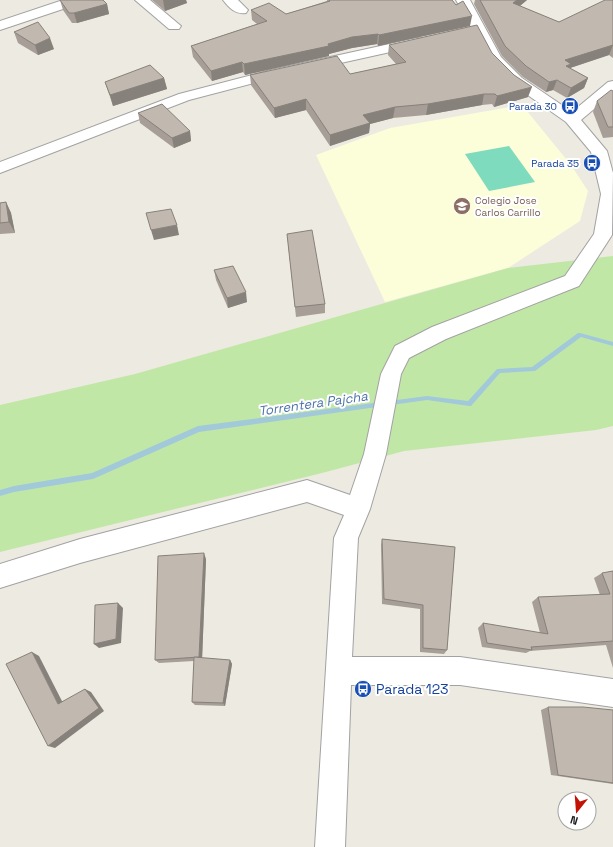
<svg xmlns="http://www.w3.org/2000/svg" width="613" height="847" font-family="'Space Grotesk',sans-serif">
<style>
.education{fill:#fbfed8}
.grass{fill:#c1e7a6}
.pitch{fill:#7fdbbe}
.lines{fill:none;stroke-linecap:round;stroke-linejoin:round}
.stream{fill:#a1c9da;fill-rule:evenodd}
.minor-casing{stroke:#a2a2a2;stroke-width:2}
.minor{fill:#fff;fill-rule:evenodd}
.wall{fill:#a69e97}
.shaded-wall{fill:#87817b}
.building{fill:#c1b8b0;stroke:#87817b}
.labels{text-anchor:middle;stroke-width:4;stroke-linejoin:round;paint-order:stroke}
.far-transit-label{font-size:10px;fill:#164399;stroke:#fff;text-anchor:end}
.far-education-label{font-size:10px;fill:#785e54;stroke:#fff;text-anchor:start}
.water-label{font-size:13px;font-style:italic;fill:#4b72a8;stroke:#fff}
.near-transit-label{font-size:14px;fill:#164399;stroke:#fff;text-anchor:start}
</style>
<rect width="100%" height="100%" fill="#edeae1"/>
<!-- education -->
<path class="education" d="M522 105 571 165 588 191 580 221 508 268 385 302 316 155 390 128Z"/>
<!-- grass -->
<path class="grass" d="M613 256V426L596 430 404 451 326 472 0 552V405L135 374 508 268Z"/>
<!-- pitch -->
<path class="pitch" d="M509 146 535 182 489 191 465 154Z"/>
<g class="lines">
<!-- stream -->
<path class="stream" d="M578 333H580L613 342V346L581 337 535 371 500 373 471 406H469L427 400 199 432 93 479 14 492 0 496V490L14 486 92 473 198 426 427 396 468 401 497 369 532 367Z"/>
<defs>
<g id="minor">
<path d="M63 0H83L81 3 0 30V21Z"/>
<path d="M135 0H150L181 26 179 29H169Z"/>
<path d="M223 0H238L248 10 246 13C236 15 229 8 223 0Z"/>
<path d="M456 0H470L501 57 522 78 572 112 608 82 613 81V93L581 120 607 151 613 173 612 235 579 286 446 339 409 358 401 374 386 454 370 509 358 538 352 657H460L613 679V707L460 685H351L345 847H315L334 538 344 515 307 502 80 563 0 588V564L80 539 307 480 350 495 364 454 381 374 395 346 432 327 565 276 594 234 601 194 591 152 566 122 512 84 490 62Z"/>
<path d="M417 38 422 39 424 42 422 45 273 78 189 100 0 173V162L179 94 271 70Z"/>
</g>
</defs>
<!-- minor casing -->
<use href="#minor" class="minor-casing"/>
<!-- minor -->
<use href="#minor" class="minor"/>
</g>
<!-- wall -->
<g class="wall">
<path d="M60 0 107 4 109 14 77 23H72L63 10Z"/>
<path d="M152 0H186L187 3 165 11Z"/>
<path d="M327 0H452L470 26 378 46 377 44 352 48 329 54V56L245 75 243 72 212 81 193 57 191 46 257 24 252 20 251 10 286 14 327 1Z"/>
<path d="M475 0H527L520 6 559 22 613 0V58L609 55 570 68 588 78 584 88 567 98 553 90 546 92 523 77 502 56 474 4Z"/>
<path d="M14 32 54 49 38 55 18 43Z"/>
<path d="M389 45 492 53 528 97 494 107 492 104 482 105 426 115 393 118 370 124 369 133 330 146 306 110 275 118 251 85 250 75 350 74 396 64 388 55Z"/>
<path d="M164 78 167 89 113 106 105 82Z"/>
<path d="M613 91V137L603 138 593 112 597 101Z"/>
<path d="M138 113 190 131 191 141 174 148 140 123Z"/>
<path d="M6 202 11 213 15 233 0 234V203Z"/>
<path d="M287 234 325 304V313L296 317 288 244Z"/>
<path d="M214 270 247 302 228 308 216 280Z"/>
<path d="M382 539 455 547 447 650 444 654 420 652V609L382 604 381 545Z"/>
<path d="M206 559 202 658 230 660 232 664 225 706 195 705 192 702 194 661 159 663 155 660Z"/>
<path d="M613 571V668L606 645 530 651 526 653 482 647 478 628 483 623 540 633 532 602 538 597 600 595 594 578 602 573Z"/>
<path d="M548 707 613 710V784L551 775 541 710Z"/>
</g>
<!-- shaded-wall -->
<g class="shaded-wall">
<path d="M163 0H186L187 3 165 11Z"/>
<path d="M517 0H527L510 14 513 3Z"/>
<path d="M107 4 109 14 77 23 74 13Z"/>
<path d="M472 16 470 26 378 46 379 35Z"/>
<path d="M378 34 377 44 352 48 329 54V56L245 75 244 64 328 44 352 37Z"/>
<path d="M50 38 54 49 38 55 35 45Z"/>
<path d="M613 45 609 55 570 68 568 75 565 60Z"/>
<path d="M242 62 243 72 212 81 211 71Z"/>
<path d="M164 78 167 89 113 106 110 95Z"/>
<path d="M588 78 584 88 567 98 571 88Z"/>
<path d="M557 80 553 90 546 92 549 82Z"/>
<path d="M532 87 528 97 494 107 497 96Z"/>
<path d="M484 94 482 105 426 115 428 104Z"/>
<path d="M306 99V110L275 118 274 108Z"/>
<path d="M395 107 393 118 370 124 369 133 330 146V135L363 115Z"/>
<path d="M190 131 191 141 174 148 172 138Z"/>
<path d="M6 202 11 213 15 233 9 222Z"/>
<path d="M177 225 179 235 154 240 151 230Z"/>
<path d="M246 292 247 302 228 308 227 298Z"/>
<path d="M204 553 206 559 202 661 199 657Z"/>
<path d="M118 603 123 608 121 643 99 648 94 644Z"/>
<path d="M32 652 39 656 65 707 58 704Z"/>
<path d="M230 660 232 664 225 706 223 703Z"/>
<path d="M85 689 91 692 104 711 55 748 48 746Z"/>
</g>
<!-- building -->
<g class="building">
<path d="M60 0H103L107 4 74 13H69Z"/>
<path d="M329 0H452L456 5 463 1 472 16 379 35 378 34 352 37 328 44 329 46 244 64 242 62 211 71 191 46 267 21 251 10 269 3 286 14 330 1Z"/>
<path d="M480 0H517L513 3 559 22 605 0H613V45L565 60 571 64 566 66 588 78 571 88 557 80 549 82 526 66 505 46Z"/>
<path d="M38 22 50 38 35 45 14 32Z"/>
<path d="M477 25 492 53 514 75 532 87 497 96 495 94H484L428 104 395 107 363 115 370 123 330 135 306 99 274 108 250 75 337 56 350 74 406 62 389 45Z"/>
<path d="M150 65 164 78 110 95 105 82Z"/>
<path d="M611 90 613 91V127H608L597 101Z"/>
<path d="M162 104 190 131 172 138 138 113Z"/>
<path d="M6 202 9 222 0 223V203Z"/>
<path d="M171 209 177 225 151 230 146 213Z"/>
<path d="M312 230 325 304 295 307 287 234Z"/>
<path d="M233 266 246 292 227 298 214 270Z"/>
<path d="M382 539 455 547 447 650 423 648V605L384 599Z"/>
<path d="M204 553 199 657 155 660 158 556Z"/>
<path d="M613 571V641L531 647 532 650 487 643 483 623 548 634 538 597 610 594 602 573Z"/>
<path d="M118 603 116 639 94 644 95 605Z"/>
<path d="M32 652 58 704 85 689 99 708 48 746 6 664Z"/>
<path d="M194 657 230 660 223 703 192 702Z"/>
<path d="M548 707H583L613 710V783L558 775Z"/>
</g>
<!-- icons -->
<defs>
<symbol id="bus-disc" viewBox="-11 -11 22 22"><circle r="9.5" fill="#1a4fb4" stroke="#fff"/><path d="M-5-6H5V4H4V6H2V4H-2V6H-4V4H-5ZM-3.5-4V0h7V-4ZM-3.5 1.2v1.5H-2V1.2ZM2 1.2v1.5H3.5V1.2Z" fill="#fff"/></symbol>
<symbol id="school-disc" viewBox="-11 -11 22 22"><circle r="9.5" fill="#8d6e63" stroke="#fff"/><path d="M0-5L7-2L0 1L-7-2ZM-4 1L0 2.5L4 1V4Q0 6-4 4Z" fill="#fff"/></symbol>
</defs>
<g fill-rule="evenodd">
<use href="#bus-disc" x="560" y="96" width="20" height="20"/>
<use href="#bus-disc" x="582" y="153" width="20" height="20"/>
<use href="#school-disc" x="452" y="196" width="20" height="20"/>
<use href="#bus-disc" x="353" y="679" width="20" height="20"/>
</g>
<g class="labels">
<!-- far-transit labels -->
<g class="far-transit-label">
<text x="557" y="110">Parada 30</text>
<text x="579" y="167">Parada 35</text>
</g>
<!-- far-education labels -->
<g class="far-education-label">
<text x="475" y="204">Colegio Jose<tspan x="475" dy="12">Carlos Carrillo</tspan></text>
</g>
<!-- water labels -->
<g class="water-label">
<text transform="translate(313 403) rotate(-8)" y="5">Torrentera Pajcha</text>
</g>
<!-- near-transit labels -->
<g class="near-transit-label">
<text x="376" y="694">Parada 123</text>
</g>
</g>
<!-- north arrow -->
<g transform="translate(577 811) rotate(197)"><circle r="19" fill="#ffffff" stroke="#a4a4a4"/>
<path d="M0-3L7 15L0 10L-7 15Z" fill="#c21304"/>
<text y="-6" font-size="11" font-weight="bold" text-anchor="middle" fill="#1b1b1b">N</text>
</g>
</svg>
